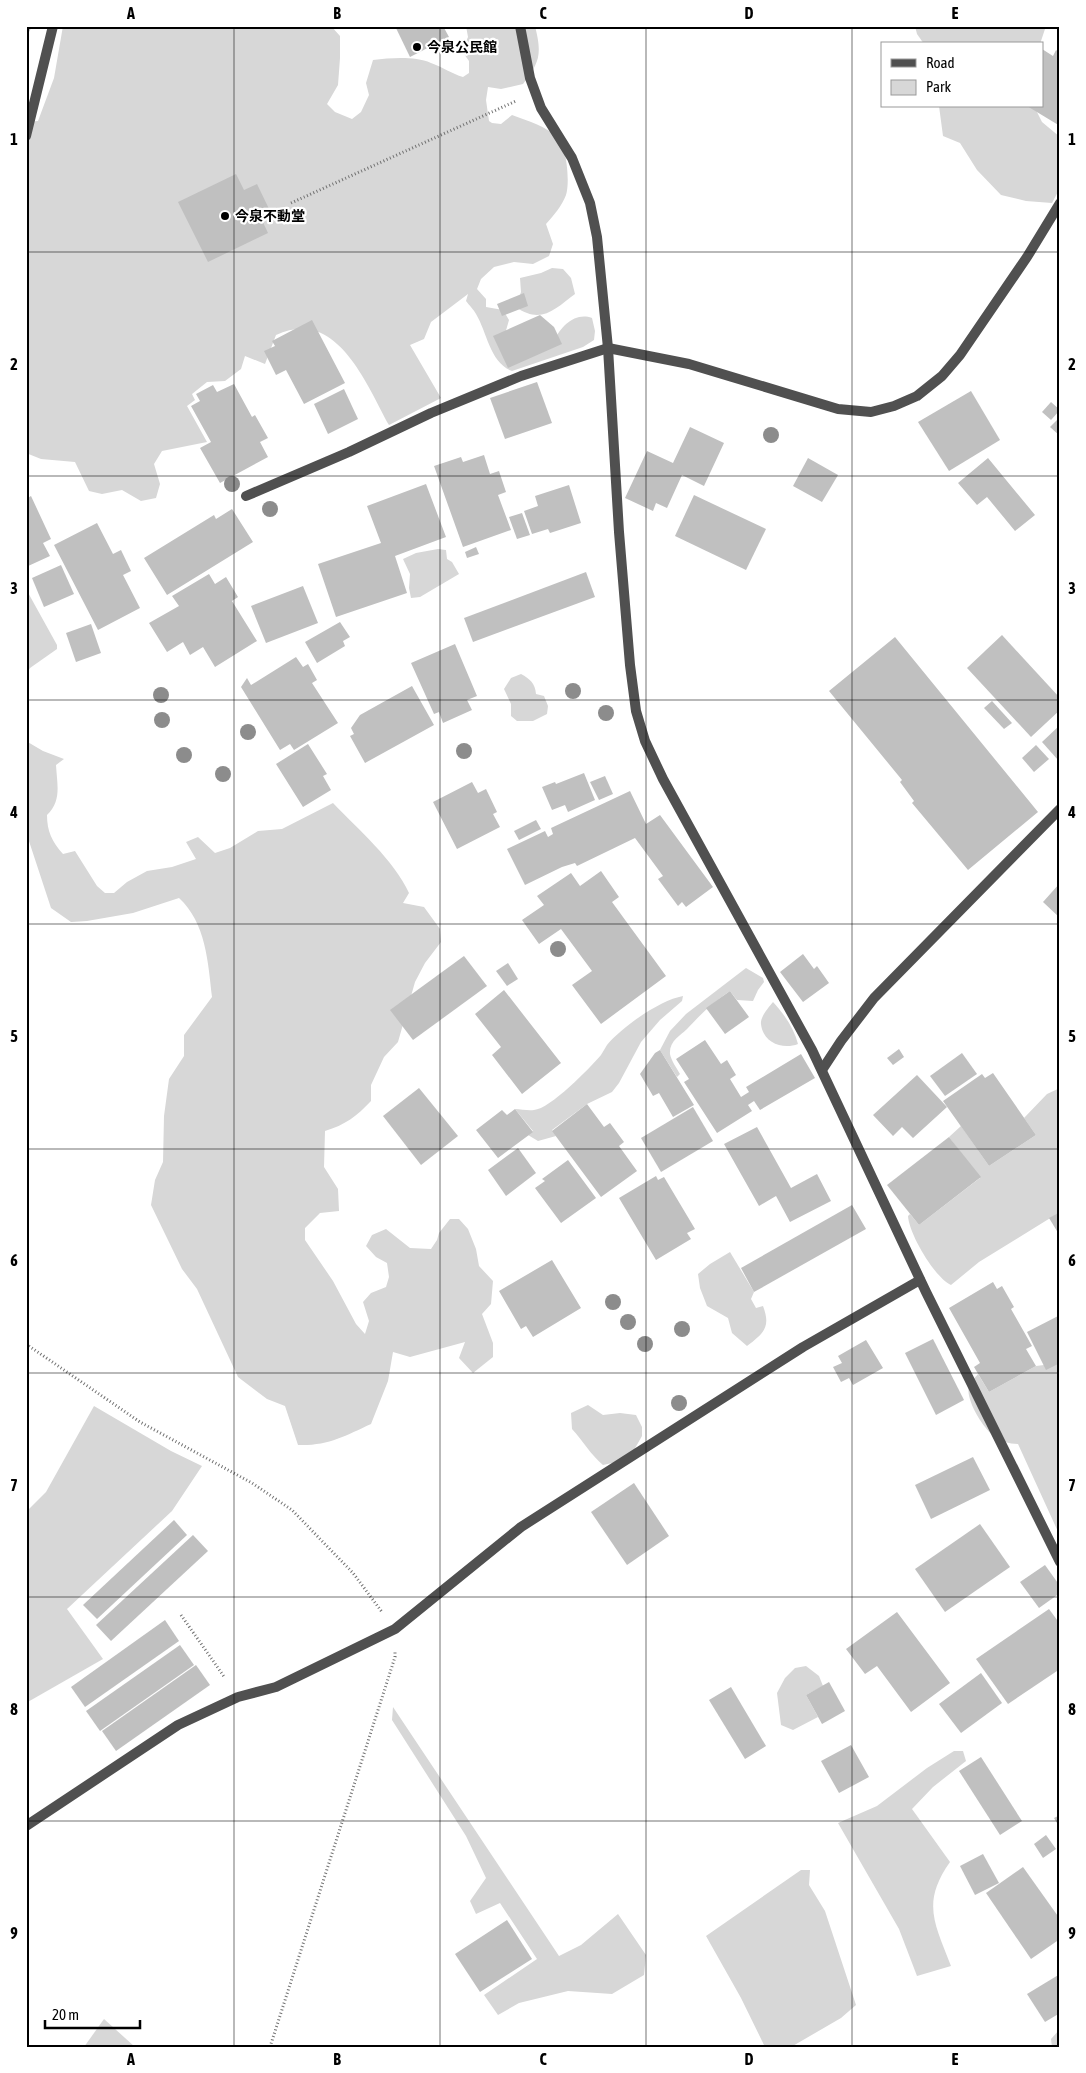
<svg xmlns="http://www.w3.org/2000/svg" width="1086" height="2073" font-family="'Asap Condensed','Noto Sans JP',sans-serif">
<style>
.green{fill:#d7d7d7}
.building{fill:#c0c0c0}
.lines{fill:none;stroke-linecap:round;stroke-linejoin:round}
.path{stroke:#727272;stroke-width:3;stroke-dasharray:1 2.5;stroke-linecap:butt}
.lane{stroke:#505050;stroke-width:10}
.street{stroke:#505050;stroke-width:10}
.tree{fill:#8c8c8c}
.grid{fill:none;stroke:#000;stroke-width:1;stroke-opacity:0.55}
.poi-dot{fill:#000;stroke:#fff;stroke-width:2}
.labels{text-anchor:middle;stroke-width:4.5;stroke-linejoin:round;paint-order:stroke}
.poi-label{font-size:14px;font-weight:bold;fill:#000;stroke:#fff;text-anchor:start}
.neatline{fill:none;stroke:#000;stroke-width:2}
.grid-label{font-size:16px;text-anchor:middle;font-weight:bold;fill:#000}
</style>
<rect width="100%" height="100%" fill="#fff"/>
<!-- green -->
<g class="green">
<path d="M63 26H270L283 29 287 26H331L340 36V58L338 85 327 104 335 112 352 119 361 112 369 95 366 83 373 60C392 58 414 56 431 63 443 67 452 74 463 77L469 73V61L462 51 468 37 466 26H535C542 54 540 62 523 84L501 89 488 87 486 100 489 121 492 123 501 124 512 115C528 121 546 126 558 138 567 148 570 183 566 195 562 206 553 216 546 224L553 244 549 256 533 264 514 262 494 267 481 279 477 289 486 299V307L503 310 509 320 505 334 554 341C561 326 575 312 592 318L595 331 594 340 583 347 512 371C490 363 487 332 476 314 474 310 469 305 466 301L468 294 431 322 424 339 410 345 441 398 389 425C366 383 336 306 276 335L265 364 245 356 241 369 225 381 207 382 192 394 195 400 187 406 207 442 162 451 154 464 160 484 156 498 141 501 122 490 102 494 89 491 75 462 41 459 26 453V122L38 121 54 78Z"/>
<path d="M915 26H1046L1040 44H924L917 34Z"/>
<path d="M939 106H1034L1042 122 1060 137V188L1052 203 1026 201 1001 195 977 170 960 143 943 136Z"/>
<path d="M552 268 563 269 571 278 575 294C555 309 541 325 516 307L521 292 520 278 541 273Z"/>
<path d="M438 549 446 550 447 559 452 562 459 574 420 597 411 598 409 588 410 574 403 559 416 553Z"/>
<path d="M26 589 57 645V649L30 668 26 675Z"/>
<path d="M521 674C530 679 535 683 536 694L544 696 548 706 547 714 533 721H517L511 716V704L504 689 511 678Z"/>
<path d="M26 741 43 751 64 759 56 765C57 784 62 801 47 815 47 831 52 842 63 854L75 851 97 886 105 893H114L127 882 147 871 172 867 196 859 186 842 198 837 215 853 230 848 258 831 282 829 333 803C358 829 394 860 409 893L403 903 424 907 440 929 441 942 425 963 415 982 398 1042 384 1057 371 1085V1101C357 1116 345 1125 325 1131L324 1167 338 1189 339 1211 320 1213 305 1228V1240L333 1281 356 1324 365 1334 369 1321 363 1302 371 1293 386 1287 389 1277 387 1263 376 1257 366 1246 372 1235 386 1229 410 1248 431 1249 437 1240 439 1233 450 1219H459L468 1229 476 1249 479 1266 493 1281 491 1304 482 1314 493 1343V1357L473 1373 459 1358 465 1342 410 1357 393 1352 388 1381 371 1424C345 1436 328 1446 298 1445L285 1406 267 1399 238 1377 197 1289 182 1269 151 1205 155 1180 163 1162 164 1116 169 1079 184 1056V1035L212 997C208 962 206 923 179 898L133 913 87 921 71 922 51 908 26 832Z"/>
<path d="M746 968 763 978 764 982 758 990 753 1001 737 1000 730 991C711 1004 702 1013 687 1029 680 1036 669 1041 670 1054 671 1060 677 1069 680 1074L677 1077 660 1050 670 1031 686 1014Z"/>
<path d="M683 996 682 1001 660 1020 641 1042 619 1083 612 1092 587 1104 552 1130 556 1136 538 1141 528 1135 533 1131 515 1109C521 1109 528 1111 534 1110 550 1109 590 1068 601 1055 603 1052 605 1048 607 1045 622 1027 660 1000 683 996Z"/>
<path d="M773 1002C784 1014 794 1028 798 1044 783 1050 763 1043 761 1024 760 1017 769 1007 773 1002Z"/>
<path d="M1060 1088V1212L979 1262 951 1285C935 1278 909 1234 908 1216L910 1214 919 1225 980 1178 949 1137 961 1126 989 1166 1036 1135 1024 1118 1047 1094Z"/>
<path d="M730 1252 754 1292 751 1299 756 1308 763 1306C771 1327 764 1333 747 1346L732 1333 728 1318 707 1306 700 1288 698 1274 710 1264Z"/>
<path d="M1060 1363V1536L1018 1444C1009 1444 1000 1441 993 1435 983 1428 965 1399 969 1386 970 1382 976 1377 978 1374L989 1392 1036 1366Z"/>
<path d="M588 1405 603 1415 620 1413 636 1415 642 1427V1436L634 1450 621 1461 603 1465C591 1455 583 1441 572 1429L571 1413Z"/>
<path d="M94 1406 171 1451 202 1466 172 1511 67 1609 103 1659 26 1703V1512L46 1492Z"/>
<path d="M806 1666 819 1676 823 1686 806 1695 818 1717 793 1730 781 1725 777 1693 785 1678 795 1668Z"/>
<path d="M393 1707 559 1956 581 1945 618 1914 646 1955 644 1975 612 1994 568 1991 519 2003 498 2015 484 1995 537 1959 500 1903 476 1914 470 1901 486 1878 466 1836 392 1720Z"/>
<path d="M954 1751H963L966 1761 933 1787 912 1809 950 1862C921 1903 935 1924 951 1966L917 1976 899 1929 838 1823 877 1806 927 1768Z"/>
<path d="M801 1870H810L809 1885 825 1911 856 2005 841 2018 791 2047H765L741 1998 706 1936Z"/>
<path d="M104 2019 135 2047H84Z"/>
<path d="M1060 2029V2047H1052L1051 2039Z"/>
</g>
<!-- building -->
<g class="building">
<path d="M26 26H32L28 34 26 33Z"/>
<path d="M395 26H443L449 37 410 57Z"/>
<path d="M1042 49 1053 56 1056 50 1060 53V126L1027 106H1042Z"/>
<path d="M236 174 244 190 257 184 271 213 261 218 268 233 208 262 178 202Z"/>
<path d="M524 293 528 306 502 316 497 304Z"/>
<path d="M540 315 554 327 562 344 508 368 493 336Z"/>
<path d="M312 320 345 383 304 404 286 370 276 375 264 351 275 346 272 341Z"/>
<path d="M537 382 552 423 505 439 490 398Z"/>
<path d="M234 384 252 417 255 415 268 438 260 442 268 457 220 483 200 448 211 442 191 406 200 401 196 394 213 385 217 392Z"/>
<path d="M344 389 358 419 328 434 314 404Z"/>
<path d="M971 391 1000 440 949 471 918 422Z"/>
<path d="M1051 402 1060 410 1051 420 1042 412Z"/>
<path d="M1060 417V436L1050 427Z"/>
<path d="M690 427 724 443 704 486 682 475 667 508 656 503 653 511 625 498 647 451 673 463Z"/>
<path d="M484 455 490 474 499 471 506 492 498 495 511 530 463 547 434 466 461 457 463 462Z"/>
<path d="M808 458 838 475 822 502 793 486Z"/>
<path d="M988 458 1035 515 1015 531 987 497 977 505 958 483Z"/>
<path d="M426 484 446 537 395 556 407 593 336 617 318 564 381 543 367 506Z"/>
<path d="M569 485 581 523 550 533 548 529 532 534 524 511 538 506 535 496Z"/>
<path d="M694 495 766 529 746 570 675 536Z"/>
<path d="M31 496 51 539 43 543 50 556 26 567V499Z"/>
<path d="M232 509 253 542 167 595 144 558 214 515 216 519Z"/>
<path d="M522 513 530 535 517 539 509 517Z"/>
<path d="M97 523 113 554 121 550 131 571 123 575 140 608 98 630 54 545Z"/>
<path d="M476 547 479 554 467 558 465 552Z"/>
<path d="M61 565 74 594 44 607 32 578Z"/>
<path d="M586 572 595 597 473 642 464 618Z"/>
<path d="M209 574 215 584 226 577 238 597 232 601 257 641 215 667 203 647 190 655 183 642 167 652 149 623 179 606 172 596Z"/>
<path d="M303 586 318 623 266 643 251 606Z"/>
<path d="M340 622 350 637 343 641 345 646 317 663 305 642Z"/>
<path d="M91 624 101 653 76 662 66 633Z"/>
<path d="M1002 635 1060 698V710L1031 737 967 668Z"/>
<path d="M895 637 1038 812 968 870 912 803 914 801 900 782 902 780 829 691Z"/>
<path d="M455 644 477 696 467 700 472 710 443 723 439 712 434 714 411 663Z"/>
<path d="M296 657 303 667 308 664 317 680 312 683 338 723 294 750 290 744 280 750 241 687 247 678 251 685Z"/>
<path d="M412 686 434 725 365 763 350 736 354 734 351 728 360 715Z"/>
<path d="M992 701 1012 723 1004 729 984 708Z"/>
<path d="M1060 725V758L1058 760 1042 742Z"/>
<path d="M308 744 327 774 323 776 331 790 303 807 276 764Z"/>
<path d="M1036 745 1049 759 1034 772 1022 758Z"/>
<path d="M584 773 595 800 568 812 565 805 552 810 542 787 555 782 556 784Z"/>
<path d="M605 776 613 794 599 800 590 782Z"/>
<path d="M472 782 478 793 486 789 497 812 493 814 500 827 457 849 433 802Z"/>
<path d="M630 791 646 824 660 815 713 887 686 907 682 902 678 906 658 879 663 876 635 838 577 866 575 863 562 867 525 885 507 849 545 831 548 837 553 834 551 828Z"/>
<path d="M536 820 541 829 519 840 514 831Z"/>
<path d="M601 871 619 897 612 902 666 976 601 1024 572 985 592 971 561 929 539 944 522 920 544 905 537 896 571 873 580 886Z"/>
<path d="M1060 883V918L1043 902Z"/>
<path d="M803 954 814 969 817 966 829 983 803 1002 780 972Z"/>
<path d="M464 956 487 986 413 1040 390 1010Z"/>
<path d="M508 963 518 979 507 986 496 971Z"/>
<path d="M504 990 561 1063 522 1094 492 1055 501 1047 475 1014Z"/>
<path d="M730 991 749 1017 725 1034 706 1008Z"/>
<path d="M705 1040 721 1064 727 1060 736 1075 730 1079 741 1097 749 1092 746 1087 801 1054 815 1078 760 1110 754 1101 748 1105 752 1111 717 1133 684 1082 689 1079 676 1059Z"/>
<path d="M899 1049 904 1057 893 1065 887 1058Z"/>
<path d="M660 1050 694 1105 673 1117 659 1093 653 1096 640 1074 655 1053Z"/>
<path d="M962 1053 977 1074 945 1096 930 1076Z"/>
<path d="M993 1073 1036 1135 989 1166 943 1101 982 1074 985 1078Z"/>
<path d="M917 1075 947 1107 913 1138 902 1127 893 1136 873 1115Z"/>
<path d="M419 1088 458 1136 421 1165 383 1116Z"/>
<path d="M587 1104 604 1127 610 1123 624 1142 619 1146 637 1171 601 1197 552 1131Z"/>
<path d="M693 1107 713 1141 661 1172 641 1138Z"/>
<path d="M515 1109 533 1132 498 1158 476 1130 502 1110 507 1115Z"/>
<path d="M757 1127 791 1188 817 1174 831 1201 790 1222 776 1196 759 1206 724 1144Z"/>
<path d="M949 1137 981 1177 919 1225 887 1185Z"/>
<path d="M518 1148 536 1173 506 1196 488 1170Z"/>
<path d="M568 1160 596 1198 561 1223 535 1188 545 1181 542 1179Z"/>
<path d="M656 1176 658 1180 664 1177 695 1229 687 1233 691 1239 656 1260 619 1198Z"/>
<path d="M852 1205 866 1229 754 1292 741 1268Z"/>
<path d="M1060 1212V1236L1049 1218Z"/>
<path d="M552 1260 581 1308 533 1337 526 1326 521 1329 499 1291Z"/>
<path d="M993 1282 997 1289 1002 1286 1014 1307 1011 1309 1032 1346 1026 1349 1036 1366 989 1392 974 1367 980 1363 949 1308Z"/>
<path d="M1060 1315V1363L1046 1370 1027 1332Z"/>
<path d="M933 1339 964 1400 936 1415 905 1353Z"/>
<path d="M866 1340 883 1368 853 1385 849 1378 841 1382 833 1367 842 1363 838 1356Z"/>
<path d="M973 1457 990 1490 931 1519 915 1485Z"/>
<path d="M634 1483 669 1536 627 1565 591 1512Z"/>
<path d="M174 1520 187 1535 97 1619 83 1605Z"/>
<path d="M980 1524 1010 1567 945 1612 915 1569Z"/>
<path d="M193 1535 208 1551 111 1641 96 1625Z"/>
<path d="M1045 1565 1060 1586V1593L1039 1608 1020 1582Z"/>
<path d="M1049 1609 1060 1624V1669L1008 1704 976 1659Z"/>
<path d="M897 1612 950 1683 911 1712 877 1666 865 1674 846 1649Z"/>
<path d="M165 1620 179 1641 85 1707 71 1687Z"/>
<path d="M180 1645 194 1665 100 1731 86 1711Z"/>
<path d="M196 1665 210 1685 116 1751 102 1731Z"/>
<path d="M981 1673 1002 1703 961 1733 939 1704Z"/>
<path d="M829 1682 845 1711 822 1724 806 1695Z"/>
<path d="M731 1687 766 1746 745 1759 709 1700Z"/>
<path d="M851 1745 869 1777 839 1793 821 1761Z"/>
<path d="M981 1757 1022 1821 1000 1835 959 1771Z"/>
<path d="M1060 1815V1828L1054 1818Z"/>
<path d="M1046 1835 1056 1849 1043 1858 1034 1844Z"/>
<path d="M983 1854 999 1883 975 1895 960 1866Z"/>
<path d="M1023 1867 1060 1919V1939L1031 1959 986 1893Z"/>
<path d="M507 1920 532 1959 480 1992 455 1954Z"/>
<path d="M1060 1974V2013L1045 2022 1027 1994Z"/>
</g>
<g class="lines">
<!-- path -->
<g class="path">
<path d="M291 203 516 101"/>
<path d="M26 1344 140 1422 252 1483 292 1510 353 1573 382 1612"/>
<path d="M181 1615 225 1678"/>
<path d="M270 2047 395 1657V1652"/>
</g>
<!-- lane -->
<path class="lane" d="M246 496 349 452 431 413 521 376 608 348"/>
<!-- street -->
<g class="street">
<path d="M520 26 530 78 541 108 572 158 590 203 597 237 608 348 619 532 630 665 636 711 645 741 663 779 812 1050 926 1292 1060 1562"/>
<path d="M26 136 53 26"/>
<path d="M608 348 689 364 838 409 871 412 894 406 917 396 942 376 960 355 1027 257 1060 203"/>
<path d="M822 1070 841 1041 874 998 1060 809"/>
<path d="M26 1826 178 1725 238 1697 276 1687 395 1629 521 1527 803 1347 920 1280"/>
</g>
</g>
<!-- trees -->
<g class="tree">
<circle cx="771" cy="435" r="8"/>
<circle cx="232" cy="484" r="8"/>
<circle cx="270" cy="509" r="8"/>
<circle cx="573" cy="691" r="8"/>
<circle cx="161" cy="695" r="8"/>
<circle cx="606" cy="713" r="8"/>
<circle cx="162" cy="720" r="8"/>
<circle cx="248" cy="732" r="8"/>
<circle cx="464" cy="751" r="8"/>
<circle cx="184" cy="755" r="8"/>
<circle cx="223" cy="774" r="8"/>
<circle cx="558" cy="949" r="8"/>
<circle cx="613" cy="1302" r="8"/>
<circle cx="628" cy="1322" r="8"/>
<circle cx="682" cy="1329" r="8"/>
<circle cx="645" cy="1344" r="8"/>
<circle cx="679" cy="1403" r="8"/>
</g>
<!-- grid -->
<path class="grid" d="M234 26V2047M440 26V2047M646 26V2047M852 26V2047M26 252H1060M26 476H1060M26 700H1060M26 924H1060M26 1149H1060M26 1373H1060M26 1597H1060M26 1821H1060"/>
<!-- markers -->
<g class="poi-dot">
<circle cx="417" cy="47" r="5"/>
<circle cx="225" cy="216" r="5"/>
</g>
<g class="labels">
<!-- poi labels -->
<g class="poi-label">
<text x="427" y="52">今泉公民館</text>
<text x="235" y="221">今泉不動堂</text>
</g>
</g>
<!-- border -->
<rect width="1086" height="2073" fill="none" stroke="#ffffff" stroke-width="55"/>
<!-- legend -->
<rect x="881" y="42" width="162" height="65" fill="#ffffff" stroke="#999999"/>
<rect x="891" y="59" width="25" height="8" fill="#505050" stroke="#999999"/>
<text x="926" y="68" font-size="15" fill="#000000">Road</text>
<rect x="891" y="80" width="25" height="15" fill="#d7d7d7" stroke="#999999"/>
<text x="926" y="92" font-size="15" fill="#000000">Park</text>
<!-- scale -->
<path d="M45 2020v8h95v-8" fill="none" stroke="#000000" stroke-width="2.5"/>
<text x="52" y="2020" font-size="15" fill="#000000" stroke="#ffffff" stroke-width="4" paint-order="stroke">20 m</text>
<rect x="28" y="28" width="1030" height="2018" class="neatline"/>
<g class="grid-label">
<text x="131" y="19">A</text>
<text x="337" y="19">B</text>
<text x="543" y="19">C</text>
<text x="749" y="19">D</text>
<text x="955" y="19">E</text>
<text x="14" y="145">1</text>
<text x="1072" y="145">1</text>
<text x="14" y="370">2</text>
<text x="1072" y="370">2</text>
<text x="14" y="594">3</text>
<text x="1072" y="594">3</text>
<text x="14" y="818">4</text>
<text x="1072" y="818">4</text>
<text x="14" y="1042">5</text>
<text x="1072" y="1042">5</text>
<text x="14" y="1266">6</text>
<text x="1072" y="1266">6</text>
<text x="14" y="1491">7</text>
<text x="1072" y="1491">7</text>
<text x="14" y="1715">8</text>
<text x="1072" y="1715">8</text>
<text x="14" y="1939">9</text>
<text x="1072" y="1939">9</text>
<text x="131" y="2065">A</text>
<text x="337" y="2065">B</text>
<text x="543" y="2065">C</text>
<text x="749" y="2065">D</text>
<text x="955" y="2065">E</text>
</g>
</svg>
